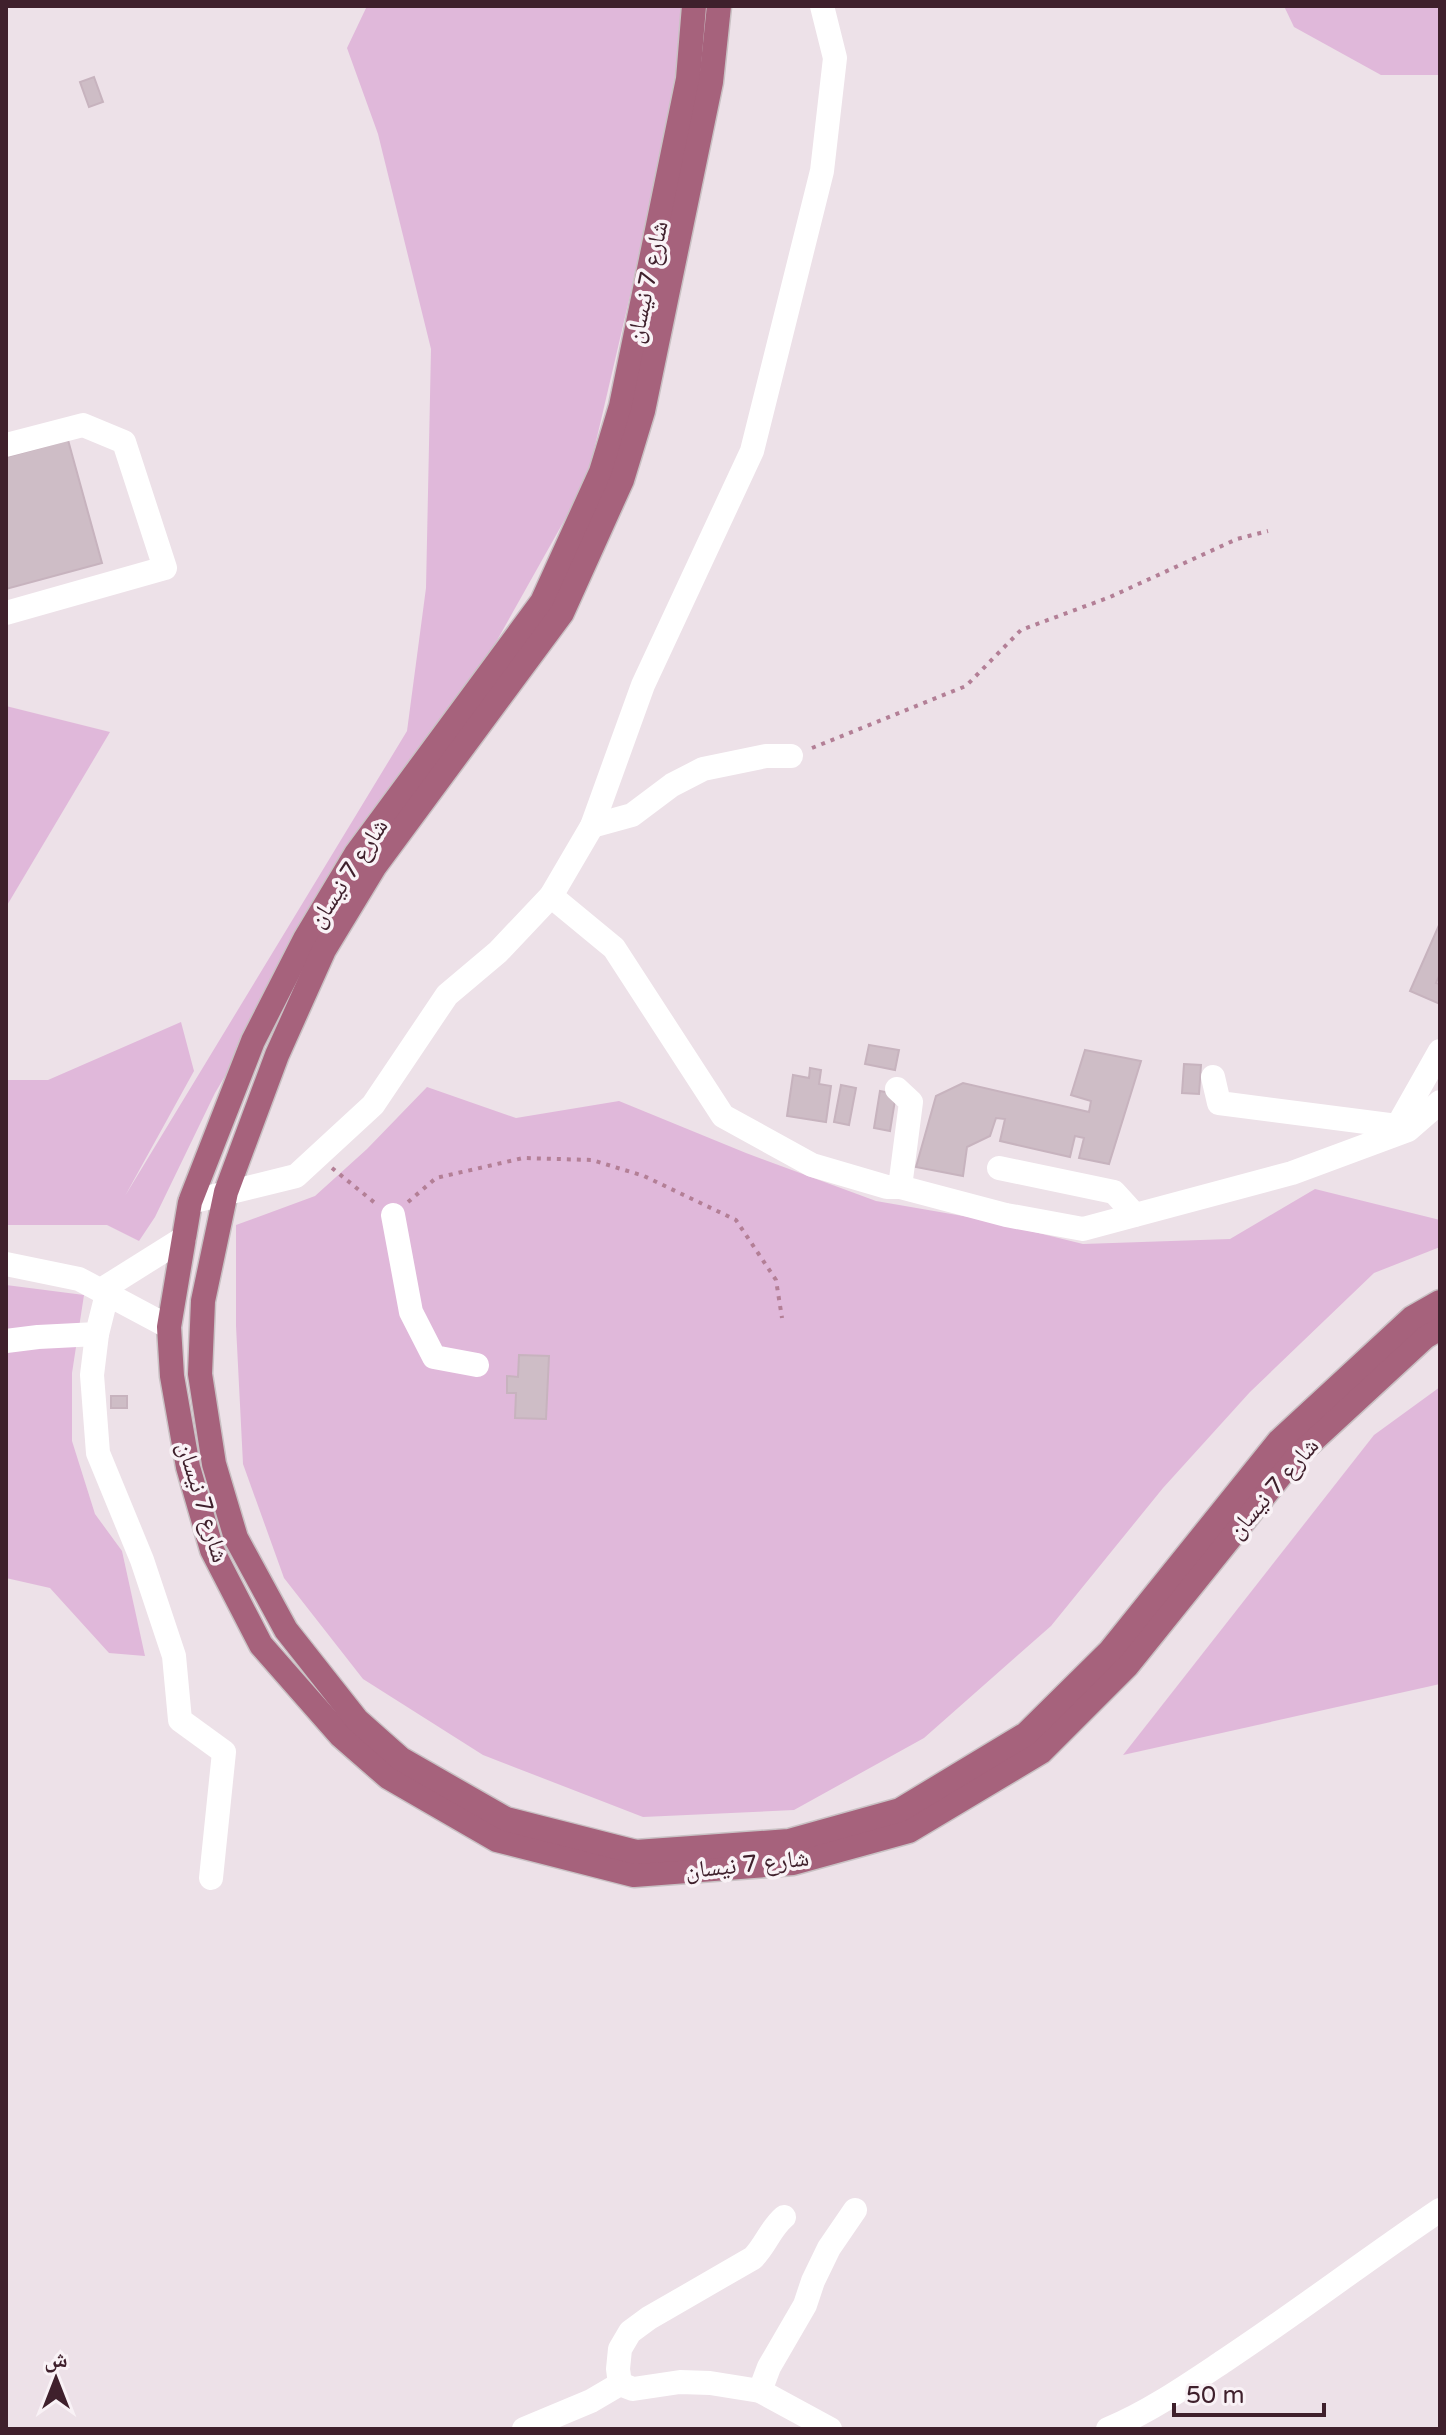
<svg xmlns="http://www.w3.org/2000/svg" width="1446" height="2435" font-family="'Varela Round','Noto Naskh Arabic',sans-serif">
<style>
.green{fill:#e0b8da}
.building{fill:#cebdc6;stroke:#c7b3be;stroke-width:2}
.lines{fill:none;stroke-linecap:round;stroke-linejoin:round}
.major-casing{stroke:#c9c1c4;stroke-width:27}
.path{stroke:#b37f96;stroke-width:4;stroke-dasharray:4 6;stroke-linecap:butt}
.minor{stroke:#fff;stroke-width:24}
.major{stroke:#a6627c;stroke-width:24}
.labels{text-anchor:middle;stroke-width:7;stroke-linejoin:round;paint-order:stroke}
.street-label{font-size:24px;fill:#3f202c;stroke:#f9f2f6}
</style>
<rect width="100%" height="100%" fill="#ede1e8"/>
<!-- green -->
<g class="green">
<path d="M367 6H690L647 223 587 480 450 724 330 898 215 1093 155 1217 139 1241 107 1225H6V1080H48L181 1022 194 1071 125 1196 407 731 426 588 431 349 378 134 347 48Z"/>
<path d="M1284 6H1440V75H1381L1294 27Z"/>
<path d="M6 706 110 732 6 907Z"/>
<path d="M427 1087 516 1118 619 1101 746 1153 876 1201 986 1220 1083 1244 1230 1239 1315 1189 1440 1220V1247L1374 1273 1250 1392 1163 1488 1051 1626 924 1738 794 1810 643 1817 483 1755 363 1679 284 1578 243 1464 236 1326V1225L315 1196 367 1149Z"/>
<path d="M6 1285 84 1295 72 1373V1441L95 1514 122 1551 145 1656 109 1653 50 1588 6 1578Z"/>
<path d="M1440 1387V1684L1123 1755 1374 1435Z"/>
</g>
<!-- building -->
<g class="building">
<path d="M94 77 103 102 89 107 80 82Z"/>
<path d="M68 440 102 563 6 589V457Z"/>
<path d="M1440 923V974L1436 983 1440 984V1004L1410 991Z"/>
<path d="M869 1045 899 1050 895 1070 865 1064Z"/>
<path d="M1085 1050 1141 1061 1109 1164 1079 1158 1084 1138 1075 1136 1070 1157 1000 1141 1005 1119 996 1118 990 1136 967 1147 963 1176 916 1167 936 1096 963 1083 1089 1112 1091 1101 1071 1095Z"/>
<path d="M1184 1064 1201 1065 1199 1094 1182 1093Z"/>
<path d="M810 1068 821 1070 819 1084 831 1086 826 1122 787 1116 793 1075 809 1078Z"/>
<path d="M841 1085 856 1088 849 1125 834 1122Z"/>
<path d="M880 1091 896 1094 890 1131 874 1128Z"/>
<path d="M519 1355 549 1356 546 1419 515 1418 516 1393H507V1376L518 1377Z"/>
<rect x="111" y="1396" width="16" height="12"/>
</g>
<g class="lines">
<defs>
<g id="major">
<path d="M694 6 688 79 621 406 601 472 542 602 356 854 305 939 253 1041 190 1202 169 1327 172 1376 188 1467 212 1550 261 1645 341 1736 388 1777 497 1840 634 1875 793 1863 909 1831 1041 1752 1127 1666 1296 1456 1425 1337 1440 1328"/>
<path d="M719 6 711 82 643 411 622 480 562 613 375 866 324 950 277 1055 226 1192 203 1301 200 1374 214 1464 236 1538 286 1630 357 1720 401 1759 506 1819 636 1852 789 1841 900 1810 1026 1734 1110 1651 1279 1441 1412 1318 1440 1302"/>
</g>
</defs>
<!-- major casing -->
<use href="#major" class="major-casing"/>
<!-- path -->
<g class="path">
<path d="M812 748 966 686 1021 630 1110 597 1237 539 1268 531"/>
<path d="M332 1168 375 1203"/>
<path d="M408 1202 436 1178 523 1158 592 1160 644 1176 736 1220 776 1280 782 1318"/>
</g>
<!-- minor -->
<g class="minor">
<path d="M6 445 83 425 124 442 165 568 6 613"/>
<path d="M592 826 632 815 672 785 703 769 766 756H791"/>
<path d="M551 896 592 826 643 685 752 451 822 171 835 58 822 6"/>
<path d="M1213 1077 1219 1103 1397 1126"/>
<path d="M897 1089 911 1102 900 1187"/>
<path d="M1393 1134 1440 1051"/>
<path d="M999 1168 1114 1192 1135 1215"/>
<path d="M190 1202 296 1176 373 1105 447 995 498 952 551 896 614 948 723 1116 812 1165 887 1187H900L1006 1215 1083 1229 1292 1173 1408 1130 1440 1102"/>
<path d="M393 1215 411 1312 434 1357 477 1365"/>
<path d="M6 1264 79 1279 169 1327"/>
<path d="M101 1290 184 1238"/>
<path d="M97 1334 92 1375 98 1453 142 1560 174 1656 180 1720 224 1752 211 1878"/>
<path d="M6 1341 38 1337 97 1334 107 1294"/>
<path d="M620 2384 618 2369 620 2349 630 2332 649 2318 753 2258C766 2245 770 2229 784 2217"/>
<path d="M620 2384 633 2389 680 2382 710 2383 760 2391 830 2429"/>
<path d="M760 2391 769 2367 805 2305 813 2281 829 2248 855 2210"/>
<path d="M524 2429 591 2401 620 2384"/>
<path d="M1108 2429C1149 2412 1188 2385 1224 2361 1298 2312 1367 2259 1440 2210"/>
</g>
<!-- major -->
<use href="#major" class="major"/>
</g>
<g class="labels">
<!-- street labels -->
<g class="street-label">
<text transform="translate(647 282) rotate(-78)" y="8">شارع 7 نيسان</text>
<text transform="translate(348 873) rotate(-57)" y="8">شارع 7 نيسان</text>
<text transform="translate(1273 1488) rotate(-49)" y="8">شارع 7 نيسان</text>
<text transform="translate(203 1502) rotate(73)" y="8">شارع 7 نيسان</text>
<text transform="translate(747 1864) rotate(-6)" y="8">شارع 7 نيسان</text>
</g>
</g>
<!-- border -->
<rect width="1446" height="2435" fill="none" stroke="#3f202c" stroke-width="16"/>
<!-- north arrow -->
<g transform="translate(56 2379)" stroke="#f9f2f6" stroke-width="6" paint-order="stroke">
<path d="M0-6L14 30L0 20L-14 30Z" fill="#3f202c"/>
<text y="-12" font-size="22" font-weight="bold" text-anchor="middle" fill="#3f202c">ش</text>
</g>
<!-- scale -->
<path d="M1174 2403v12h150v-12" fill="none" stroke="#3f202c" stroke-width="4"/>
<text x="1186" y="2403" font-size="24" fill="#3f202c" stroke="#f9f2f6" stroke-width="6" paint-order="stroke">50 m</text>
</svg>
